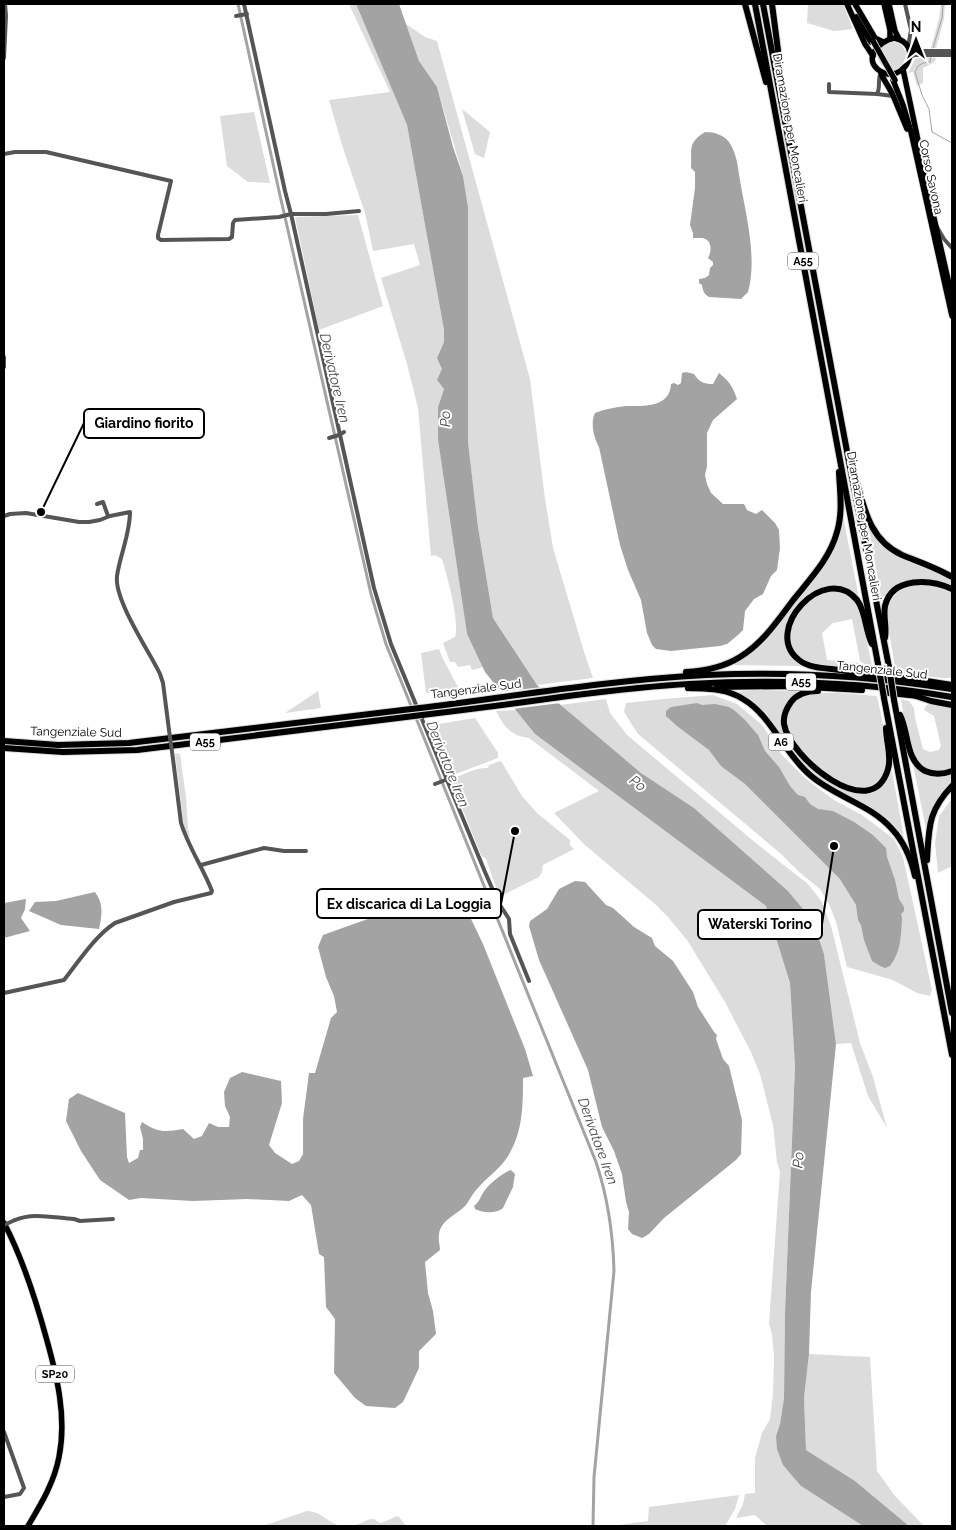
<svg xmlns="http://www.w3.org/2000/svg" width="956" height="1530" font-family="Raleway,sans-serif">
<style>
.green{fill:#dcdcdc}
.water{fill:#a3a3a3}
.pier{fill:#fff}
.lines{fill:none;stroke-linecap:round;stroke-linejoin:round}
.stream{stroke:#a3a3a3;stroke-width:1}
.canal{stroke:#a3a3a3;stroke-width:3}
.primary-casing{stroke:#dbdbdb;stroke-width:7}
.highway-casing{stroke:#dbdbdb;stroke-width:8}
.street{stroke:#555;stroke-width:4}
.primary{stroke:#000;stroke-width:5.5}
.highway{stroke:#000;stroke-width:6}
.primary-bridge-casing{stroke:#dbdbdb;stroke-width:7;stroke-linecap:butt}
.highway-bridge-casing{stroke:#dbdbdb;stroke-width:8;stroke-linecap:butt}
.street-bridge{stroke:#555;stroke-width:4}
.primary-bridge{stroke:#000;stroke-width:5.5}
.highway-bridge{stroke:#000;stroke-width:6}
.labels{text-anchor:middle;stroke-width:4;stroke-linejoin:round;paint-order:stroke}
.shield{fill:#fff;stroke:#4c4c4c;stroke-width:1}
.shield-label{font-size:11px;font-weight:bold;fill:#000}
.street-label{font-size:12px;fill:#000;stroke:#fff}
.water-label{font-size:14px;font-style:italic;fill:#444;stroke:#fff}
.leader{fill:none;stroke:#000;stroke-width:2}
.callout-dot{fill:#000;stroke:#fff;stroke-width:2}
.callout{fill:#fff;stroke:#000;stroke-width:2}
.callout-label{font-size:14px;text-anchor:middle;font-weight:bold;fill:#000}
</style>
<rect width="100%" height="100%" fill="#fff"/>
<!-- green -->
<g class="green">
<path d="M349 4H356L407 125 444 330V342L437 358 443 369 437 380 444 389 438 407V440L467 634 483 667 472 670 470 665 458 667 455 662H450L443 643 455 637C460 622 447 576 442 559L435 555 431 556 418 408 407 364 381 278 420 265 414 244 373 251 365 213 342 145 329 100 390 92Z"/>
<path d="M808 4H843L853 29 834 31 807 23Z"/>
<path d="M941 4H945L944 19 936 48H931L939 18Z"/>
<path d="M406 24 425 37 437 41 530 379 545 499 553 548 585 655 593 678 537 685 493 618 478 527 468 442V207L463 176 437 87 419 61Z"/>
<circle cx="892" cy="56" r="14"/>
<path d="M924 57 937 58 933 63 923 68V83L917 86 913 72 908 73 915 59Z"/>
<path d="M462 109 490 132 484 158 475 154Z"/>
<path d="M254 112 270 183 248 182 227 166 220 116Z"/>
<path d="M358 215 383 306 319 330 295 217Z"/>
<path d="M843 516 859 598 847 589C836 590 821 588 812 593 796 601 781 628 786 646 789 655 795 661 802 666L730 665 766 638 840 534Z"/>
<path d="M869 529 888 550 893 554 952 580V586C940 581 918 574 905 583 898 588 891 596 884 602H882Z"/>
<path d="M912 585C927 585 939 587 952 593V678H943L896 673C894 661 892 649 890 637 886 612 884 595 912 585Z"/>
<path d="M831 591C858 595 861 611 865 634 868 646 870 658 873 670L860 661 852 619 833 623 822 633 827 660 859 663 862 667 860 669C844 668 825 669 810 663 784 654 788 622 804 605 811 598 822 594 831 591Z"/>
<path d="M439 649 443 659 458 687 457 690 426 693 421 653Z"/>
<path d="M755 690 798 691 789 700 782 715 786 737 840 787 853 793 866 794 872 792 885 783 892 771 904 838H903L895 827 882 815 819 780 798 760 766 713 751 701 736 692Z"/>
<path d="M318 691 321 708 285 713Z"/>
<path d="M811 693H840L877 696C880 711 890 751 887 764 885 774 876 787 865 788 842 792 790 746 787 723 785 708 798 698 811 693Z"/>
<path d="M713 695 737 704 762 725 782 755 805 778 834 800 862 815 894 839 903 857 932 990 930 996 917 993 893 980 847 967 836 922 829 904 820 889 798 871 780 853 638 734 624 712 626 703 664 699Z"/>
<path d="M606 699 610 713 627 735 757 844 808 884 822 902 831 926 860 1043 873 1077 887 1128 868 1096 851 1043 836 1044 824 954 813 921 788 891 694 808 641 773 560 705Z"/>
<path d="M901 699 909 701 914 708 915 718 923 749 930 752 939 750 941 746 934 716 924 710 925 707 929 703 952 708V768C909 788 906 726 901 699Z"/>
<path d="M516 710 535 734 766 906 790 983 795 1066 785 1313 784 1398 780 1424 776 1436 801 1486 863 1526H767L755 1515 736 1518 743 1504 745 1494 755 1493V1458L762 1433 770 1419 773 1393 774 1357 772 1334 769 1324 780 1171 777 1162 773 1125 760 1074 751 1052 725 1002 687 940 668 917 655 904 585 845 554 813 599 791 529 738C511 736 504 727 496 711Z"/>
<path d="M475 718 498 753V758L453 775 448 774 427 726Z"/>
<path d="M175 753 180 754 186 797 188 828 190 839 184 829Z"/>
<path d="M501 761 522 796 537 813 570 840V845L574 849 543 865 542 872 539 877 503 895 498 893 499 890 496 887 486 859 481 855 452 783 454 778C464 774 477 767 488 768L489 765Z"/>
<path d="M913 765 918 768 952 773V783C939 796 930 811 926 829Z"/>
<path d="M952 799V866L938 873 935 843 939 816Z"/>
<path d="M809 1354 870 1357 877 1471 895 1496 924 1526H909L855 1481 806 1450 804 1398Z"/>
<path d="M739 1495 735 1509 725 1526H611L648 1521 649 1507Z"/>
<path d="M307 1511C321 1511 328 1523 341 1526H263Z"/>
<path d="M397 1516 399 1517 406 1526H354L370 1519H374L380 1523 384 1522Z"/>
</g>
<!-- water -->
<g class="water">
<path d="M356 4H399L419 61 437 87 453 147 463 176 468 207V442L478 527 493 618 537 685 641 773 694 808 788 891 813 921 824 954 836 1044 811 1292 809 1354 804 1398 806 1450 855 1481 909 1526H863L801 1486 783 1465 777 1449 776 1436 780 1424 784 1398 785 1313 795 1066 790 983 766 906 535 734 485 672 467 634 438 440V407L444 389 437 380 442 369 437 358 444 342V330L407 125Z"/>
<path d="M705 132C714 132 724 135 729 142 738 155 738 171 741 186 747 219 757 260 748 292L741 299 709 297C704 294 703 291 702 285L699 283V279L705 278 709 275 710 268 713 265V262L708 258C712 251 712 239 702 238 699 238 696 238 693 238V233L690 225 695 188V172L691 168C692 150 687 143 705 132Z"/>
<path d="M686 372 694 374C699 382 704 384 713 384L719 373C729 381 733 387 737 399L713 420 707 433V466L705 475 707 484 711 493 723 504H744L747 510 756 514 762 510 775 523 779 530 780 548 777 570 771 576 763 594 754 599 745 611 743 630 738 635 727 644 720 646 671 651 656 649 652 645 647 633 641 600 628 570 620 545 599 447C594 438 590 423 595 413 605 409 616 407 626 406 643 406 670 408 671 384L674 383 678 385 681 383 682 373Z"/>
<path d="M697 703 702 705 715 704 729 707 734 710 745 720 758 735 765 751 779 767 790 786 798 795 805 797 810 804 818 809 833 811 854 822 873 835 886 848 887 857 895 880 899 899 904 907V911L901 914 902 918C901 935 901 952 890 966L885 968 880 966 872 961 864 940 861 925 858 920 856 905 840 879 745 784 721 766 709 750 677 726 666 716V711L671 707Z"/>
<path d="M575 881 585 882 606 905 613 908 634 927 652 938 655 946 673 961 693 992 698 1007 714 1032 717 1035 716 1039 723 1059 729 1066 742 1120 741 1154 736 1160 664 1218 649 1234 642 1238 632 1234 628 1229 629 1212 626 1202 622 1174 614 1151 602 1127 588 1070 539 960 529 926 530 921 547 909 559 889Z"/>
<path d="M446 891 458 892 483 944 525 1049 533 1076 523 1078C523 1105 523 1132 508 1156 500 1169 487 1177 477 1189 472 1194 470 1200 466 1205 457 1215 440 1220 439 1235 438 1240 440 1246 440 1250L425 1262 428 1293 433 1311 436 1334 419 1351V1368L403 1402 395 1408 366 1406 355 1398 334 1373 335 1319 326 1307 324 1257 319 1254 311 1205 302 1195 289 1201 247 1199 193 1201 141 1198 129 1200 100 1180 81 1151 66 1121 69 1099 78 1093 125 1113 127 1157 129 1163 138 1158 140 1150H143V1139L140 1127 142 1122C158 1133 165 1132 183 1129L194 1139 202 1136 209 1123 218 1127H229L230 1117 225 1106 224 1092 230 1078 242 1072 281 1081 282 1103 269 1145 275 1153 292 1164 299 1161 303 1154V1119L309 1073H315L331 1018 337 1012 334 996 326 977 318 947 323 935Z"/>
<path d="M95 892C104 904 102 915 99 929L61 925 29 911 35 902 56 901Z"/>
<path d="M26 899 25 909 21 918 30 931 4 938V903Z"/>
<path d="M511 1170 515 1174 513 1187 503 1208C496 1214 483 1213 475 1209L474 1206C479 1202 480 1198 483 1193 488 1185 502 1173 511 1170Z"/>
</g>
<!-- pier -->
<path class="pier" d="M543 687 561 703 512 709 498 692Z"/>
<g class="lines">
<!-- stream -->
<g class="stream">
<path d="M933 48 942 18 943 4"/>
<path d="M931 57 930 62 923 63 918 66 915 72 922 95 929 109 932 132 952 143"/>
</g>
<!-- canal -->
<path class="canal" d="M238 4 279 191 371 594 386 644 596 1162C608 1198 613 1233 614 1271L594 1477 593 1526"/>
<defs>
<g id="primary">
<path d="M847 4 865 44 873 56"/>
<path d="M855 4 875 38 883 42"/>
<path d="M884 4 890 30V39"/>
<path d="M889 4 895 31 899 39"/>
<path d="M856 17 871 42"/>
<path d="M894 38C926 44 903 86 880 71 862 59 879 41 894 38Z"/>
<path d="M903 69 920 150"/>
<path d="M881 72 882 76 892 93 907 129"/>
<path d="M893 80 903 105 911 132 952 316"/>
<path d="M918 148 952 297"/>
<path d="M4 1223C23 1259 35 1297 46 1337 57 1376 67 1417 59 1457 54 1483 41 1504 28 1526"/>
</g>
<g id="highway">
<path d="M745 4 766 82"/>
<path d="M755 4 878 664"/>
<path d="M763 4 849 462 889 667"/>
<path d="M772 4 779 58 780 75"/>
<path d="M855 476C864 507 869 540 902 555 919 562 937 568 952 577"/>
<path d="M885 638C887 627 883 617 885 606 892 576 931 579 952 589"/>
<path d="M686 672C704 671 724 667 740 657 763 643 778 620 794 599 811 578 830 558 837 532 843 512 840 493 839 472"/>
<path d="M848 672 888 675 952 685"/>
<path d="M851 672C835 667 813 671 799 660 761 631 825 561 857 600 866 612 865 630 872 644"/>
<path d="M717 687 790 686 862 690"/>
<path d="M688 688C707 689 726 688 743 699 772 716 783 752 810 775 835 797 870 804 892 829 904 842 911 858 915 876"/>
<path d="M818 691C807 691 797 694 791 702 786 709 783 716 784 724 789 757 872 826 888 769 892 756 886 742 886 728"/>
<path d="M889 693 919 696"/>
<path d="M916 696 931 701 952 705"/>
<path d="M884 698 952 1055"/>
<path d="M894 700 952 1013"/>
<path d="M420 708C515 696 610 680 706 675 788 671 871 676 952 689"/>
<path d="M422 715C471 709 520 703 568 696 608 691 648 686 689 684 777 679 865 682 952 697"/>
<path d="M900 715C909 732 905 760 925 771 934 775 944 774 952 771"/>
<path d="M4 741 58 745 129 743 403 710"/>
<path d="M4 748 63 752 137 750 406 717"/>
<path d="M927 860C929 827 928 811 952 786"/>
</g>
</defs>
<!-- primary casing -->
<use href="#primary" class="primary-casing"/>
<!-- highway casing -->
<use href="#highway" class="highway-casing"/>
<!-- street -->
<g class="street">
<path d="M244 4 285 191 291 214 374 588 391 644 485 872 498 902 509 919 510 934 529 981"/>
<path d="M905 4 911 30 908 47"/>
<path d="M236 16 247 14"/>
<path d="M909 49 919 51H952"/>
<path d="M910 57 915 55H952"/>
<path d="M4 58 6 16 5 4"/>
<path d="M829 84V92L877 94C881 87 877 79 881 72"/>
<path d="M877 94 893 96"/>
<path d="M4 154 15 152H46L171 181 158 235V238L161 240 229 239 232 237 233 223 235 220 279 217 291 214H326L359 211"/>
<path d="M937 227 944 239 952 248"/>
<path d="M4 357V367"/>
<path d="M329 438 339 435 344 432"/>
<path d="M97 504 103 502 108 516"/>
<path d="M4 516 10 514 26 513 79 522H89L100 520 110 516 130 512C130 534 120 555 117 576 114 600 149 651 160 674L163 683 169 730"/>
<path d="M435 784 448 779"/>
<path d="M201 865 264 848 284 851H306"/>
<path d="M4 993 64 980C79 961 95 936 115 923L174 902 211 893 212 891C203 868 188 846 181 823L173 759"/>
<path d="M15 1220C33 1212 55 1218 74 1219L80 1221 113 1219"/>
<path d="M4 1432 24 1488 20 1494 4 1497"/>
</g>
<!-- primary -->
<use href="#primary" class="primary"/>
<!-- highway -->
<use href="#highway" class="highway"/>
<defs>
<path id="primary-bridge" d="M873 41 895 80"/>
<g id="highway-bridge">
<path d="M878 664 884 698"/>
<path d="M889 667 894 700"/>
<path d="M403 710 420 708"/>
<path d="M406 717 422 715"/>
</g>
</defs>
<!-- primary-bridge casing -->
<use href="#primary-bridge" class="primary-bridge-casing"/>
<!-- highway-bridge casing -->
<use href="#highway-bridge" class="highway-bridge-casing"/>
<!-- street-bridge -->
<g class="street-bridge">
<path d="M169 730 173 759"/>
<path d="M4 1225 15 1220"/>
</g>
<!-- primary-bridge -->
<use href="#primary-bridge" class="primary-bridge"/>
<!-- highway-bridge -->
<use href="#highway-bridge" class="highway-bridge"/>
</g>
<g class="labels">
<!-- shield labels -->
<g class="shield">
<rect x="788" y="252.5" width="30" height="17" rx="4"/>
<rect x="786" y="673.5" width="30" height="17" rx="4"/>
<rect x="190" y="733.5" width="30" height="17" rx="4"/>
<rect x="768.5" y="733.5" width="25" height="17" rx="4"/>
<rect x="36" y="1365.5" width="38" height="17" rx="4"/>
</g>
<g class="shield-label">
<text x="803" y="265">A55</text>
<text x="801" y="686">A55</text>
<text x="205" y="746">A55</text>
<text x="781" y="746">A6</text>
<text x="55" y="1378">SP20</text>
</g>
<!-- street labels -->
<g class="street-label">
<text transform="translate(790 128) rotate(80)" y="4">Diramazione per Moncalieri</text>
<text transform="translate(931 177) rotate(78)" y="4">Corso Savona</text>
<text transform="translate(864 526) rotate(80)" y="4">Diramazione per Moncalieri</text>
<text transform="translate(882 670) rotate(6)" y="4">Tangenziale Sud</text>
<text transform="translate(476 689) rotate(-7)" y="4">Tangenziale Sud</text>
<text transform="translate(76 732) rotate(1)" y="4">Tangenziale Sud</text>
</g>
<!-- water labels -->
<g class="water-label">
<text transform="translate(335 378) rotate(77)" y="5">Derivatore Iren</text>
<text transform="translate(445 419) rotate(-91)" y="5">Po</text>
<text transform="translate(448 764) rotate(68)" y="5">Derivatore Iren</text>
<text transform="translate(638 783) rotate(38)" y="5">Po</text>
<text transform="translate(598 1141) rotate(70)" y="5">Derivatore Iren</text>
<text transform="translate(798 1160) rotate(-85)" y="5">Po</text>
</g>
</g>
<!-- callouts -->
<path class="leader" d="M41 512L84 423M515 831L501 904M834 846L822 924"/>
<g class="callout-dot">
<circle cx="41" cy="512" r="5"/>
<circle cx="515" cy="831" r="5"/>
<circle cx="834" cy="846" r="5"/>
</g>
<g class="callout">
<rect x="84" y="409" width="120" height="29" rx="5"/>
<rect x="317" y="889" width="184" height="29" rx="5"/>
<rect x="698" y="910" width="124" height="29" rx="5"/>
</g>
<g class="callout-label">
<text x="144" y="428">Giardino fiorito</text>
<text x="409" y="909">Ex discarica di La Loggia</text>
<text x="760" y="929">Waterski Torino</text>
</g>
<!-- border -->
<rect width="956" height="1530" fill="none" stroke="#000000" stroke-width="10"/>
<!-- north arrow -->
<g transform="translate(916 40)" stroke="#ffffff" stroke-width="4" paint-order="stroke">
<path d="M0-4L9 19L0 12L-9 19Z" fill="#000000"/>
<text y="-8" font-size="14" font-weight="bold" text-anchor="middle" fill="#000000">N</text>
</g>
</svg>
